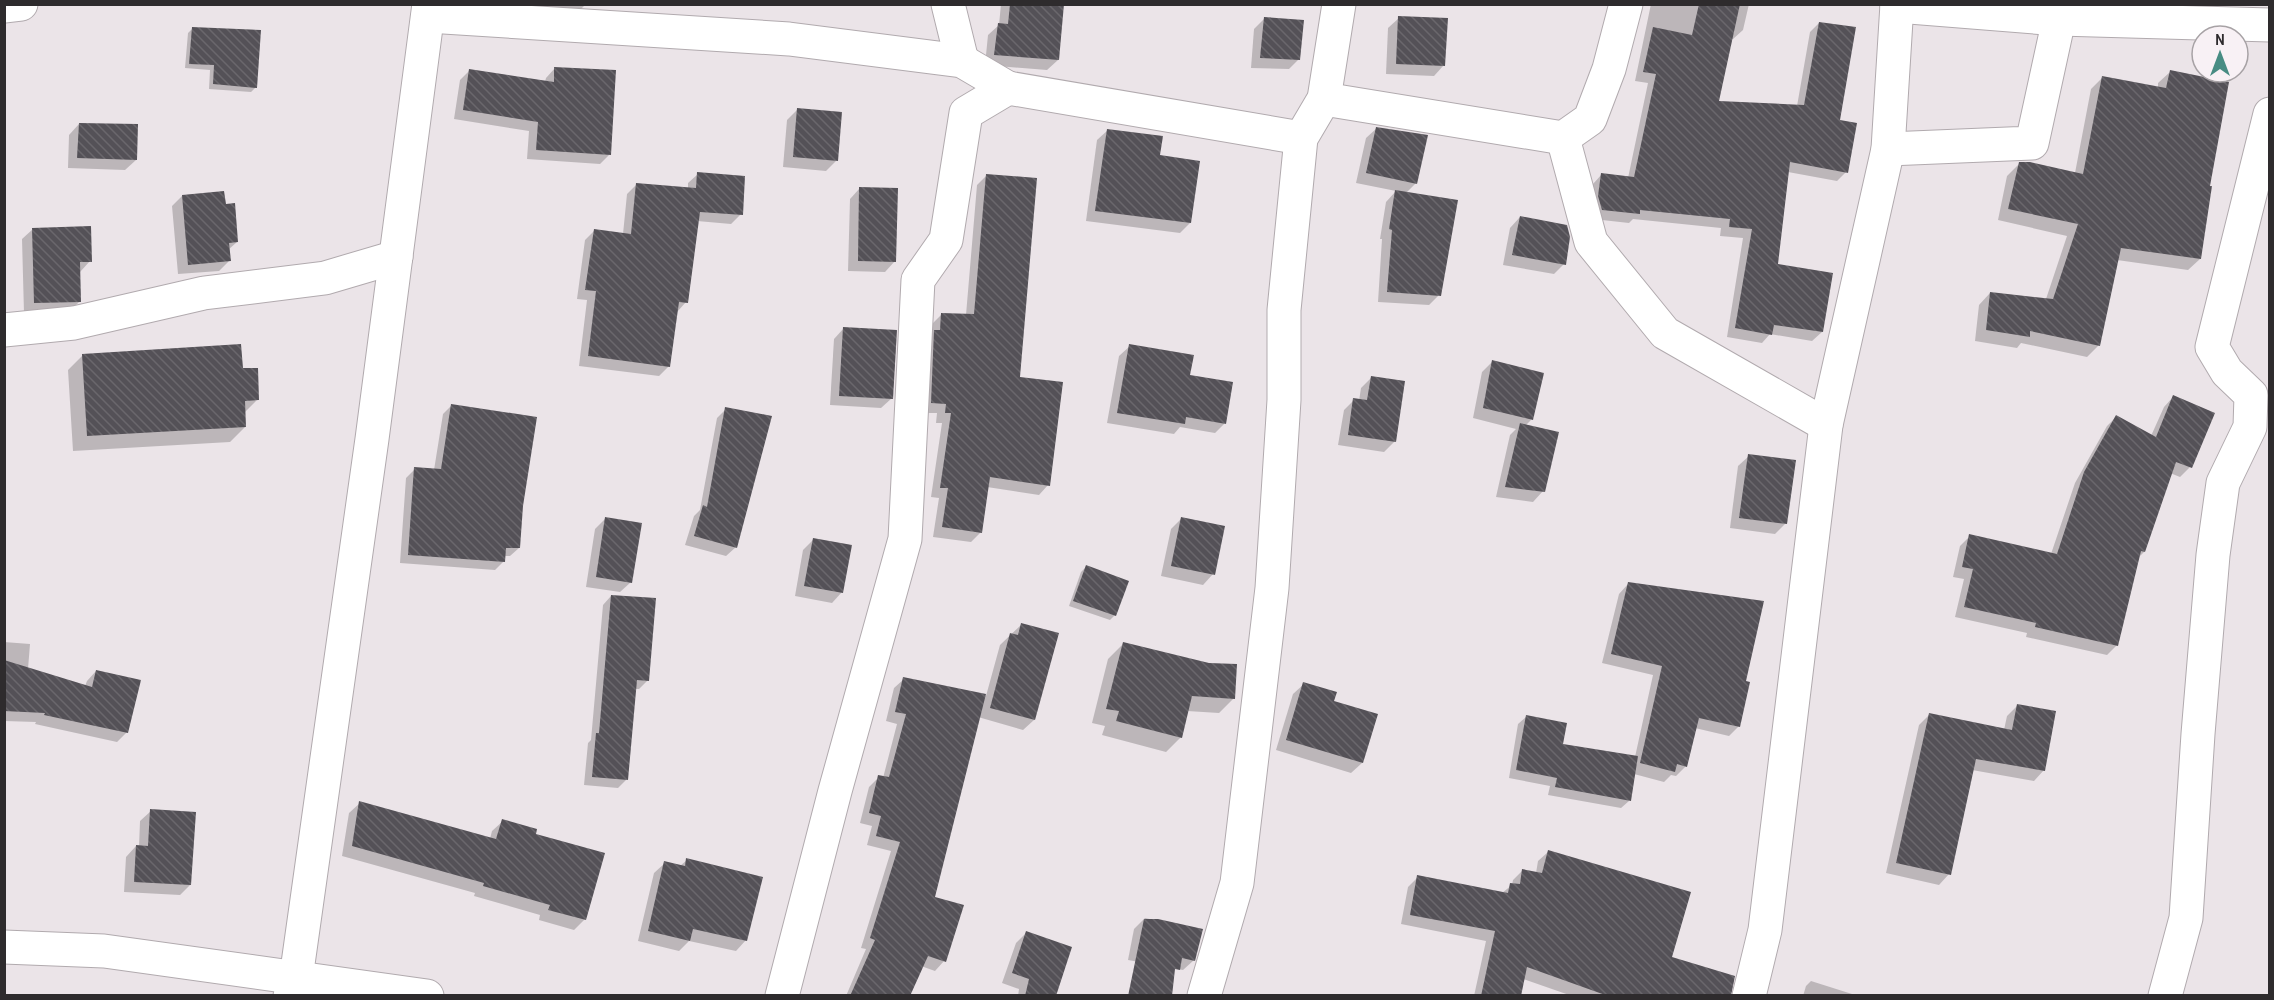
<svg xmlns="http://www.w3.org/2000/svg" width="2274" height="1000" font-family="'Archivo Narrow',sans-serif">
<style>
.shadow{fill:#0003}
.building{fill:url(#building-back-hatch)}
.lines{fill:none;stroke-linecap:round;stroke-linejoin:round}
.street-casing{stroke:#b1aaae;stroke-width:35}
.secondary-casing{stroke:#b1aaae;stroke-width:35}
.street{stroke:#fff;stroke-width:33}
.secondary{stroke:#fff;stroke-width:33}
</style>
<defs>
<pattern id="building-back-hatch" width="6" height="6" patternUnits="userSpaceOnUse" patternTransform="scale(1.5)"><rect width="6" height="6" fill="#545157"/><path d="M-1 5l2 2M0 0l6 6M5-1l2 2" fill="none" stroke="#6a676c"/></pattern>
</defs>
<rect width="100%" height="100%" fill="#ebe4e8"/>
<!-- shadow -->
<g class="shadow">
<path d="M527 4H586L578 12 528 14Z"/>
<path d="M1001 4H1063L1058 60 1047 70 985 65 988 35 999 25Z"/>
<path d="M1651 4H1749L1743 30 1733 39H1731L1718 102 1797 106 1810 32 1819 23 1846 172 1837 181 1788 172 1776 266 1822 332 1812 341 1770 334 1762 343 1727 337 1743 238 1720 236 1721 228 1633 219 1629 223 1593 219 1590 206 1593 184 1602 174 1628 178 1648 83 1635 81Z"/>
<path d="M1265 18 1299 59 1289 69 1251 68 1254 29Z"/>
<path d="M1399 18 1444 65 1434 76 1386 74 1388 28Z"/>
<path d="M193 28 256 87 251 92 209 89 210 70 185 68 188 33Z"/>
<path d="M555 68 609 155 600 164 527 159 529 131 454 119 460 80 469 71 545 82 546 78Z"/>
<path d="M2170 72 2200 259 2188 270 2117 260 2098 346 2087 357 2021 343 2017 348 1975 341 1979 305 1990 293 2046 299 2067 236 1998 220 2007 176 2019 164 2075 173 2091 89 2103 77 2158 88V83Z"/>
<path d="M797 110 837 160 826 171 783 167 787 120Z"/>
<path d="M79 124 136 160 125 170 68 168 69 135Z"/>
<path d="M1377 128 1416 183 1406 193 1439 295 1429 305 1378 302 1382 239H1380L1386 202 1396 191 1356 183 1366 138Z"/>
<path d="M1108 130 1158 157 1190 223 1180 233 1086 221 1097 140Z"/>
<path d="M698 174 741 214 731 224 697 221 686 302 677 312 669 366 659 376 579 366 587 300 577 299 585 240 594 231 623 234 627 194 637 184 688 189V183Z"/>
<path d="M987 175 1018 379 1048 485 1039 495 987 487 981 532 971 542 933 537 939 498 931 497 942 423H936L937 413H921L932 324 942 314 966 315 977 185Z"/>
<path d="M860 188 895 261 885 272 848 271 850 199Z"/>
<path d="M182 196 224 206 237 242 228 250 229 261 219 271 178 274 172 206Z"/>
<path d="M1520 217 1564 264 1554 274 1503 265 1510 228Z"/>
<path d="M33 229 90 261 80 272 79 302 69 312 24 313 22 239Z"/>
<path d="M844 328 892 398 881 408 830 405 834 339Z"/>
<path d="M1130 346 1188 376 1225 423 1215 433 1180 427 1174 434 1107 423 1119 356Z"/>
<path d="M83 355 241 370 258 399 244 413 245 427 230 442 73 451 68 370Z"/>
<path d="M1492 362 1531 420 1525 426 1543 491 1533 502 1496 497 1510 435 1516 429 1473 418 1482 372Z"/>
<path d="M1371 378 1395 441 1384 452 1338 445 1344 410 1354 400 1359 401 1361 388Z"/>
<path d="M2173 397 2190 467 2180 477 2170 473 2144 552 2138 558 2117 645 2107 655 2026 637 2027 633 1955 617 1964 579 1953 577 1960 546 1970 536 2051 554 2075 483 2107 426 2116 417 2151 436 2164 407Z"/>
<path d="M451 406 522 506 519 548 510 556H504V561L495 570 400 563 406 478 415 469 434 470 443 414Z"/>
<path d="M726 409 736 547 726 556 685 545 694 516 700 510 717 418Z"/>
<path d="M1749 456 1785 524 1775 534 1730 528 1738 466Z"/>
<path d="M606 518 631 582 620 592 586 587 595 529Z"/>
<path d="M1182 518 1213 574 1203 585 1161 576 1171 529Z"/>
<path d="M814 539 842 592 832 603 795 596 803 550Z"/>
<path d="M1086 567 1115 615 1110 620 1069 606 1081 572Z"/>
<path d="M1628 584 1744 682 1739 726 1729 736 1695 728 1686 766 1676 776 1671 775 1664 782 1634 774 1629 801 1621 808 1548 795 1550 786 1509 778 1518 724 1526 717 1561 745 1635 757 1653 675 1602 663 1619 594Z"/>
<path d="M611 596 648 680 639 689H635L626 780 618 788 584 785 588 743 591 740 603 605Z"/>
<path d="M1022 624 1057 634 1034 720 1023 730 978 717 933 898 944 961 935 971 921 966 908 996H846L866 949 861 948 891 851 867 845 872 826 860 823 869 787 879 777 883 778 897 724 886 721 894 688 904 679 986 696 1000 645Z"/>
<path d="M4 642 30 644 28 669 85 686 87 681 96 671 127 732 117 742 35 724 36 722 4 721Z"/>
<path d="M1123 644 1234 698 1219 713 1187 711 1181 737 1166 752 1102 735 1105 726 1092 723 1108 659Z"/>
<path d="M1304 684 1332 702 1362 763 1351 773 1276 750 1293 694Z"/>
<path d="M2017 706 2044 770 2034 781 1972 770 1949 874 1939 885 1886 873 1919 725 1929 715 2004 730 2007 716Z"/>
<path d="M360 803 490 839 492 831 503 821 534 835 585 919 574 930 539 920 540 915 474 896 475 893 342 856 349 813Z"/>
<path d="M151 811 190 885 180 895 124 892 126 857 136 846 139 847 140 821Z"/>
<path d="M1548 852 1670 958 1713 996H1572L1523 979 1519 996H1474L1486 941 1401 924 1408 887 1418 877 1502 893 1512 885 1513 880 1523 870 1536 873 1538 861Z"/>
<path d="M687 860 746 940 736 951 689 941 679 951 638 941 654 873 665 863 680 866Z"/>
<path d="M1145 918 1201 930 1194 960 1183 970 1128 960 1134 929Z"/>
<path d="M1026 933 1054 996H1018L1019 989 1002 983 1016 943Z"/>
<path d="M1811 981 1852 994 1851 996H1803L1806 986Z"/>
</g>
<!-- building -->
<g class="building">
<path d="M1010 4H1064L1059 60 994 55 998 23 1008 24Z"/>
<path d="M1699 4H1740L1719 101 1804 105 1819 22 1856 27 1840 120 1857 123 1848 173 1790 162 1778 264 1833 273 1823 332 1774 325 1772 335 1735 328 1752 229 1729 227 1730 219 1640 210V214L1602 210 1598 196 1601 173 1634 177 1656 74 1643 72 1653 27 1692 35Z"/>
<path d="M1398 16 1448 18 1445 66 1396 64Z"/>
<path d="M1264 17 1304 20 1300 60 1260 58Z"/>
<path d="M192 27 261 30 257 88 213 84 214 65 189 64Z"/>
<path d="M554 67 616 70 611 155 536 150 538 122 463 110 469 69 554 82Z"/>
<path d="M2170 70 2229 82 2210 186H2212L2201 259 2121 248 2100 346 2030 331V337L1986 330 1990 292 2053 299 2078 224 2008 209 2019 162H2030L2083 174 2102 76 2166 88Z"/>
<path d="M797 108 842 112 838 161 793 157Z"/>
<path d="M79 123 138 124 137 160 77 158Z"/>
<path d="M1376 127 1428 135 1417 184 1366 173Z"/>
<path d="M1107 129 1163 136 1160 155 1200 161 1191 223 1095 211Z"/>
<path d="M697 172 745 176 743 215 700 212 688 303 679 302 670 367 588 356 596 291 585 290 594 229 631 234 636 183 696 188Z"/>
<path d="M986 174 1037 178 1020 377 1063 382 1050 486 990 477 982 533 942 527 948 488H940L951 413H945L946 404 931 403 934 330H940L941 313 974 314Z"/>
<path d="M859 187 898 188 896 262 858 261Z"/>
<path d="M1395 190 1458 200 1441 296 1387 292 1392 230 1389 229Z"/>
<path d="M224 191 226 204 235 203 238 242 229 243 231 261 188 265 182 195Z"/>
<path d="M1520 216 1567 225 1570 237 1566 265 1512 255Z"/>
<path d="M91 226 92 262H80L81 302 34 303 32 228Z"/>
<path d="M843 327 897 330 893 399 839 396Z"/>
<path d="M241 344 243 368H258L259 400 245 401 246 427 87 436 82 354Z"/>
<path d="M1129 344 1194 355 1190 375 1233 382 1226 424 1186 417 1185 424 1117 413Z"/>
<path d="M1492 360 1544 373 1533 420 1483 408Z"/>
<path d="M1371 376 1405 381 1396 442 1348 435 1353 398 1367 400Z"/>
<path d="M2173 395 2215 413 2192 468 2176 462 2145 552 2141 551 2118 646 2035 627 2036 623 1964 607 1973 569 1962 567 1969 534 2057 554 2084 472 2116 415 2156 437Z"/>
<path d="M451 404 537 417 523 506 520 548H506L505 562 408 555 414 467 441 469Z"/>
<path d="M725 407 772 416 737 548 694 536 703 505 707 507Z"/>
<path d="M1520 423 1559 432 1545 492 1505 487Z"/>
<path d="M1748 454 1796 460 1787 524 1739 518Z"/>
<path d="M605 517 642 523 632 583 596 577Z"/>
<path d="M1181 517 1225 526 1215 575 1171 566Z"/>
<path d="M813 538 852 545 843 593 804 586Z"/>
<path d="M1086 565 1129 581 1116 616 1073 601Z"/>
<path d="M1628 582 1764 601 1746 681 1750 682 1740 727 1699 718 1687 767 1677 764 1675 772 1640 763 1662 666 1611 654Z"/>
<path d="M611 595 656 598 649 681 637 680 628 780 592 777 596 733H599Z"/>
<path d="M1021 623 1059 633 1035 720 990 708 1010 633 1018 635Z"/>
<path d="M1123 642 1209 663 1237 664 1235 699 1192 696 1182 738 1116 721 1119 711 1106 709Z"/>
<path d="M4 660 92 687 96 670 141 680 128 733 44 715 45 713 4 711Z"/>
<path d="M903 677 986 694 935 897 964 905 946 962 928 956 910 996H850L875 940 870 938 900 842 876 836 881 816 869 813 878 775 889 777 906 714 895 712Z"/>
<path d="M1303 682 1337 692 1334 701 1378 714 1363 763 1286 740Z"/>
<path d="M2017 704 2056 711 2045 771 1976 759 1951 875 1896 863 1929 713 2012 730Z"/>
<path d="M1526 715 1567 723 1563 744 1638 756 1631 801 1555 787 1557 778 1516 770Z"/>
<path d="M359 801 496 839 502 819 537 829 536 834 605 853 586 920 548 910 550 905 483 886 484 883 352 846Z"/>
<path d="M150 809 196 812 191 885 134 882 136 845 148 846Z"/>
<path d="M1548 850 1691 892 1672 957 1735 976 1731 996H1608L1527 967 1521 996H1481L1495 931 1410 915 1417 875 1508 893 1510 883 1520 884 1522 869 1542 873Z"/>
<path d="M686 858 763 877 747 941 693 929 690 941 648 931 664 861 685 866Z"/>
<path d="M1144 919H1158L1203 929 1195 961 1182 958 1180 970 1175 969 1172 996H1128Z"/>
<path d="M1026 931 1072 947 1056 996H1025L1029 979 1012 973Z"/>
</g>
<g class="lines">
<defs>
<g id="street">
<path d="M948 4 962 61"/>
<path d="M4 6 21 4"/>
<path d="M1897 6 2059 19 2270 25"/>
<path d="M428 16 789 39 962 61 1008 88"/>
<path d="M1324 99 1563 138 1590 119 1609 69 1626 4"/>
<path d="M1563 138 1591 242 1665 333 1826 425"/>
<path d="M1888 149 2032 143 2059 19"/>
<path d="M4 330 74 323 204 293 325 278 396 257"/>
<path d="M4 947 104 951 427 996"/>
<path d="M782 996 835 791 905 539 918 280 946 240 966 113 1008 88 1301 138"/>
<path d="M1204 996 1237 883 1272 588 1284 400V310L1301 138 1324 99 1339 4"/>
<path d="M1749 996 1765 930 1826 425 1888 149 1897 4"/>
<path d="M2165 996 2186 918 2198 734 2213 555 2223 483 2250 427 2251 395 2227 372 2212 347 2270 114"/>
</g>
<path id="secondary" d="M290 996 296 978 372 439 429 4"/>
</defs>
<!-- street casing -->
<use href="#street" class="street-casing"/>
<!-- secondary casing -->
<use href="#secondary" class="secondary-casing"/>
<!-- street -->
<use href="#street" class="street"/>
<!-- secondary -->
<use href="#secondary" class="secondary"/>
</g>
<!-- border -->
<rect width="2274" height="1000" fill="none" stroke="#2e2b2d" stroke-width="12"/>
<!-- north arrow -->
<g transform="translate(2220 54)"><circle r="28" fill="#f8f1f5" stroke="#a7a2a5" stroke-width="1.5"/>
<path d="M0-4.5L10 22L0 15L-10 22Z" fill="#478c83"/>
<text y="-9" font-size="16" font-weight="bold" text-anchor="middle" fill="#2e2b2d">N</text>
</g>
</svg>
